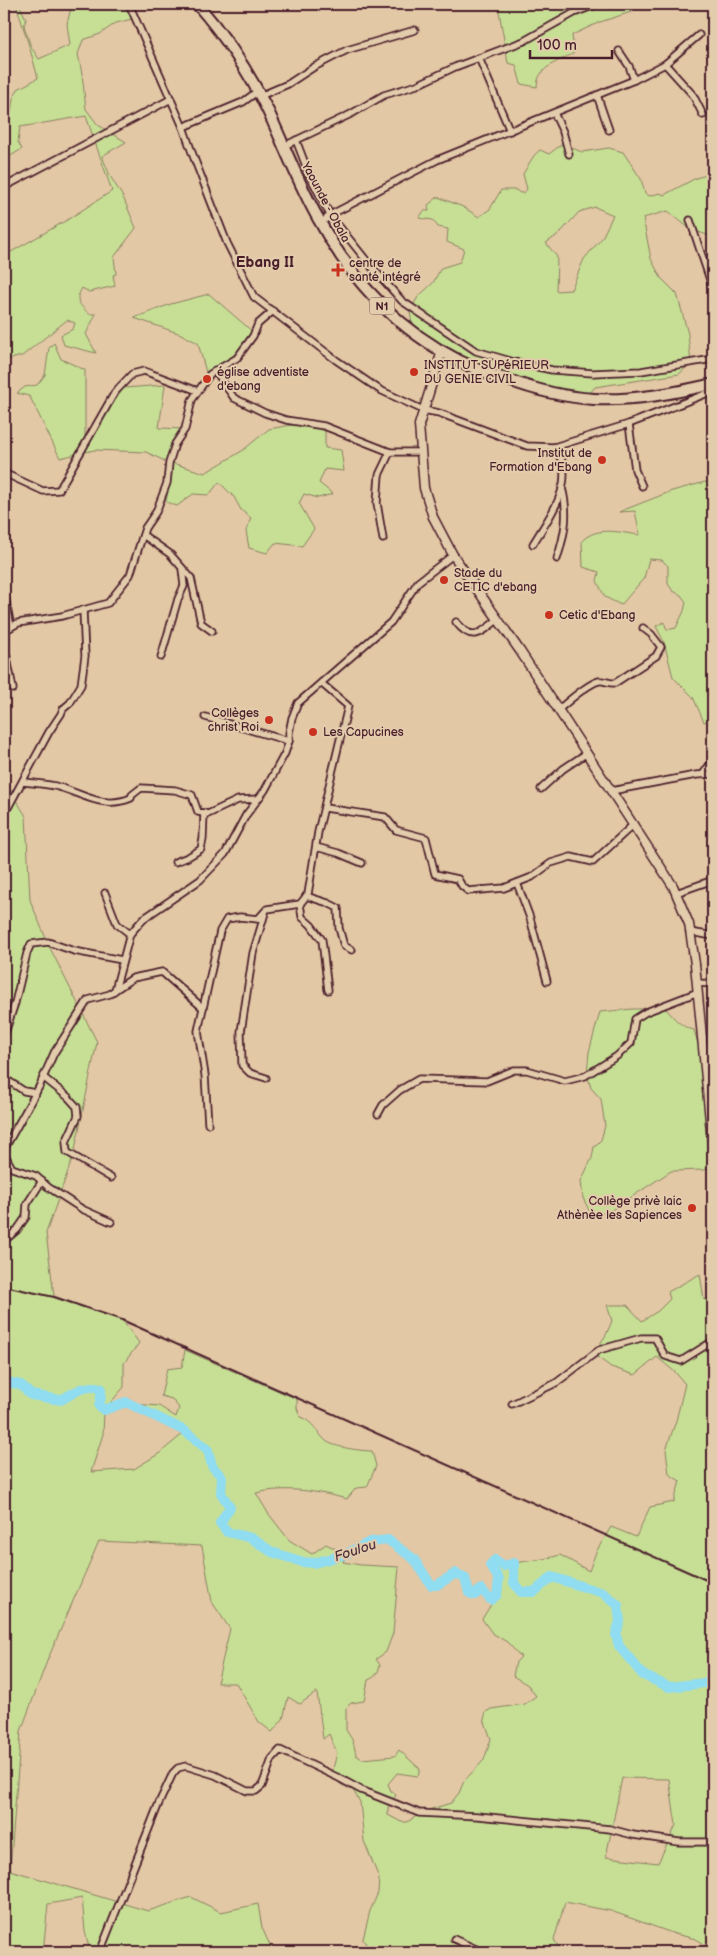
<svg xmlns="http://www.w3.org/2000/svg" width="717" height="1956" font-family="'Balsamiq Sans',sans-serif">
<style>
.green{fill:#c7df95;stroke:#887f60;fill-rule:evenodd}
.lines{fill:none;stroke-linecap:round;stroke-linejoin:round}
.river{stroke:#90dcf0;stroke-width:10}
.street-casing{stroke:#4a1f2b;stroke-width:9}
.secondary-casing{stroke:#4a1f2b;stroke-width:11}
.highway-casing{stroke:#4a1f2b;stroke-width:14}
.street{stroke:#e3ccac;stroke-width:5.5}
.secondary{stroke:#e3ccac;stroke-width:8}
.highway{stroke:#e3ccac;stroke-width:10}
.rail{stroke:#4a1f2b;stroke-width:2}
.poi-dot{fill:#c8321e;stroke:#e3ccac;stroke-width:2}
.labels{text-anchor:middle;stroke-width:4;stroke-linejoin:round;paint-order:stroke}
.shield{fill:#e3ccac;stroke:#785352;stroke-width:1}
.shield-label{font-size:11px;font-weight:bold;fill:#4a1f2b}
.street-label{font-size:12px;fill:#4a1f2b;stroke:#e3ccac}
.poi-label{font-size:12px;fill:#4a1f2b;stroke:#e3ccac;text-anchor:start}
.water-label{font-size:14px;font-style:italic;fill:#51323f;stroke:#e3ccac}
.quarter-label{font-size:15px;font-weight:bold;fill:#4a1f2b;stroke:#e3ccac}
</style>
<rect width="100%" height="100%" fill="#e3c8a5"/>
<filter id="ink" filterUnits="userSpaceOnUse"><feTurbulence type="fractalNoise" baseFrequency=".02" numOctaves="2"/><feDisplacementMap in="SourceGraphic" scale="10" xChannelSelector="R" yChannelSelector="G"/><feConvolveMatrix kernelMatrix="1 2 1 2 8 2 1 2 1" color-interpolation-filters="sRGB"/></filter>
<g filter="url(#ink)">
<!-- green -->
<g class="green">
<path d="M16 4H19L26 19 24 26 31 47 39 59 70 45 67 24 72 4H129L136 18 116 23 100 34 83 40 78 54 82 74 86 109 98 125 126 142 102 156 110 176 123 197 136 228 114 257 116 274 113 275 115 286 89 292 82 288C74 302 79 303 89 314H96L86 334 96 353 64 345 61 335 73 329 75 323 67 320 22 356 10 359 4 353V256L67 220 112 191 86 116 20 127 18 142 22 149 4 160V140L9 126 13 99 18 89 38 78 30 49Z"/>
<path d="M495 4H632L631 12 600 22 572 35 574 53C558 62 537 67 537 87L521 84 516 65 508 63 499 11Z"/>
<path d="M562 144 582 152 609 148 623 152 641 179 645 193 649 196 660 193 664 195 696 178 713 173V237L690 229 668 211 643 218 651 259 661 278 677 294 688 334 691 363 679 374 595 387 583 401 496 377 413 332 410 311 418 297 433 283 441 268 460 262 464 249 447 242 448 229 438 227 433 220 419 218 424 211H429L428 205 438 197 463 207 479 217 490 209 501 190H516L520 193H524L527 189 523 174C529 165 531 157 540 150L549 154ZM595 207 613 215 602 238 584 259 571 290 556 291 557 257 546 243 559 234 579 212Z"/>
<path d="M209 294 253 332 240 350 207 376 198 343 181 334 134 318 171 304Z"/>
<path d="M54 343 61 359 85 370V441L124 388 165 385 159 428 185 429 175 444 169 463 146 452 94 450 60 458 31 399 29 396 17 393 25 387 37 385 45 375 49 348Z"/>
<path d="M303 423 325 428V448L341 450 344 471 325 469 319 483 333 494 318 498 304 494 299 503 314 529 302 546 275 543 267 553 249 548 246 531 251 518 241 510 234 497 219 482 209 495 193 494 177 506 166 502 172 463 205 473 242 451 269 429Z"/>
<path d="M705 482 713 484V719L704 722 693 697 673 677 664 642 656 626 664 622 667 630 676 628 684 611 686 602 681 595 673 591 668 584V566L662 560 649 559 644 578 621 605 605 597 597 581 599 572 583 567 582 541C597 525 621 533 640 535L635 511 619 512 672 491Z"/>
<path d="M4 781 26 816 30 900 49 946 97 1042 74 1154 46 1233 54 1296 122 1320 139 1343 124 1363V1387L104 1410 103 1434 91 1472 134 1469 160 1453 185 1432 132 1404 159 1406 176 1417 179 1408 172 1399 161 1396 167 1369 182 1367 185 1350 297 1399V1408L300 1417C313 1421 317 1433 326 1441 333 1447 361 1451 372 1451L376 1466 367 1487 356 1488 347 1499C316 1491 287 1486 256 1493L268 1513 289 1540 312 1554 326 1544 346 1554 343 1562 361 1565 399 1567 393 1633 386 1652 376 1659 380 1665C378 1673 376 1677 368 1680L364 1701 351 1703 346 1708V1730L353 1741 356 1755 362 1759 395 1756 399 1750 420 1769 418 1776 397 1773 388 1784 391 1791 396 1795 388 1807V1815L401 1822H407L425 1811 451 1803 459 1793 464 1781 484 1760 491 1739 484 1719 486 1712 491 1709 525 1704 536 1696 528 1685 513 1676 516 1662 521 1657 507 1642 492 1633 482 1619 497 1595 499 1579 490 1565 495 1560 504 1566C522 1560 541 1561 560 1555L589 1571 596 1552 611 1527 636 1537 650 1507 674 1502 680 1481 669 1474 666 1450 676 1421 685 1384 675 1372 657 1357 635 1375 611 1367 593 1354 606 1335 612 1321 607 1305H627L642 1321 658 1311 670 1299 668 1292 700 1274 704 1300 713 1297V1949L696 1939 675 1934 611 1911 565 1902 554 1940 562 1952H557L556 1949 552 1952H381L367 1946 363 1939 370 1911 378 1893 379 1878 364 1841 360 1802 353 1790 340 1784 332 1773 337 1753 329 1734 323 1739 317 1692 300 1704 288 1697 283 1719 272 1732 259 1722 236 1683H217L230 1629 212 1602 202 1546 99 1541 47 1661 21 1731 10 1870 148 1911 191 1897 221 1912 258 1904 262 1928 273 1952H90L85 1931 82 1898 48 1904 43 1952H4ZM622 1778 669 1779 676 1825 658 1863 606 1857Z"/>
<path d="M633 1009H666C675 1019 681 1027 694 1030L705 1068 713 1167 704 1170 671 1171 610 1211 592 1216 583 1198 581 1181 592 1158 594 1147 601 1140 605 1126 601 1099 591 1088 587 1074 589 1052 600 1012Z"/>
</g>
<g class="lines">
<!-- river -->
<path class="river" d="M4 1381 21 1385 31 1395 61 1400C75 1392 85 1384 101 1388V1397L99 1406 104 1410 126 1402 185 1431 208 1450 212 1466 222 1477 221 1493 230 1507 220 1523 227 1532 251 1538 272 1552 302 1562 314 1563 346 1554 370 1542 388 1540 414 1559 431 1585H437L456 1573 465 1578 469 1593 475 1595 481 1589 491 1600 497 1595 499 1579 490 1565 495 1560 504 1566 514 1563V1583L521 1592H534L552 1577 603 1593 618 1605 620 1621 616 1635 619 1646 643 1675 669 1687 713 1682"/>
<defs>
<g id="street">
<path d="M129 4 183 127 194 158 227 243 254 297 336 360 380 390 423 410 439 413 527 446 554 447 629 424 713 391"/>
<path d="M619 51 629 66 634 80"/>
<path d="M479 58 510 131"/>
<path d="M665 64 693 95 703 115"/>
<path d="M597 95 609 130"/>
<path d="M260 96 288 84 314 67 347 50 415 30"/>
<path d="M554 113 563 132 569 154"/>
<path d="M183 127 243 102 258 91"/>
<path d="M296 140 309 174 330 215 370 265 402 301 476 351 514 362 552 370 593 373 641 371 713 359"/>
<path d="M284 146 351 114 384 95 417 85 455 67 524 41 574 13 598 4"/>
<path d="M4 187 171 99"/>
<path d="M690 220 713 289"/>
<path d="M321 224 330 215 437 160 634 80 665 64 699 35"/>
<path d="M215 370 234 398 265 413 286 420 324 426 390 452H420"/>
<path d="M629 424 635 470 642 486"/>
<path d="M4 473 43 491 59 490 115 392 132 374 144 371 198 391"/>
<path d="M143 535 170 554 191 578 201 623 212 631"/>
<path d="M383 539 377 503 379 475 390 452"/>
<path d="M533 544C547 520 571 491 562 461 560 456 557 451 554 447"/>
<path d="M557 559C565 534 569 513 562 488"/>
<path d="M4 590 11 627"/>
<path d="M456 622C472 643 482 633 498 619"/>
<path d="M6 630V652L13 689"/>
<path d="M4 631 18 623 62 616 108 603 130 575 145 528 156 512 167 483 169 463 175 444 185 429 192 400 210 374 237 358 253 336 258 324 273 311"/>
<path d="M161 657 178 599 184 586 182 569"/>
<path d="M558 710C566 703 589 683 599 681 604 680 609 684 615 683L656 656 661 647 651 634 643 628"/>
<path d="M205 717 289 741"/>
<path d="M703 774 713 760"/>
<path d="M23 782C34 783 45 784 55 786 83 793 102 810 131 798L132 795 141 788 175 790 192 795 198 812 208 814 238 800 258 799"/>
<path d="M541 789 563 769 587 753"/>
<path d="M611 791 696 775 713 774"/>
<path d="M325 808 385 817 396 830 426 838 435 874 458 879 462 886 468 891 504 888 532 877 551 863 571 857 593 862 634 824"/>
<path d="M4 815 49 732 61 714 63 709 70 703 81 685 85 656 83 610"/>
<path d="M316 847 338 853 362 863"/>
<path d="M175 862 188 857 201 849 203 839 204 813"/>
<path d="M517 883 530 918 547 981"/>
<path d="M105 893 117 924 130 934"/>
<path d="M676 893 713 880"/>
<path d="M306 896 328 903 338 908 339 928 344 946 352 950"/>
<path d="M300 904 302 917 311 925 322 940 328 990"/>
<path d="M265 913 253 953 241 1032 242 1065 250 1073 266 1078"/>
<path d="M690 932 713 936"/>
<path d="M697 983 713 984"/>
<path d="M115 990 133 978 162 972 203 1008"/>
<path d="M4 1036 15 1003 27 953 31 944 48 942 74 951 122 960"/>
<path d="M43 1077 68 1097 77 1107 78 1116 66 1142 67 1152 111 1178"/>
<path d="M4 1078 24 1091 36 1093"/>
<path d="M378 1114 383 1105 400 1090 419 1079 487 1081 514 1070H527L565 1081 585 1076 617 1056 631 1043 635 1019 646 1012 698 992"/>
<path d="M208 1124 205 1075 198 1031 220 931 227 919 240 917 258 919 267 909 300 904 308 894 318 832 348 706 321 683"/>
<path d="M4 1152 6 1146 39 1087 54 1053 88 1000 110 994 115 990 130 934 143 919 200 880 225 854 246 815 265 790 285 753 289 741V733L292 718 298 703 391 622 418 582 453 555"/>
<path d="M4 1153 12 1168 36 1176 48 1187 82 1209 111 1222"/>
<path d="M4 1241 17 1230 26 1217 27 1204 42 1181"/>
<path d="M512 1404 556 1383 599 1350 641 1338H655L665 1356 681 1361 713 1341"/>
<path d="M454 1939 483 1952"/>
<path d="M100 1952 159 1803 173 1773 178 1768 186 1766 215 1775 247 1791H256L262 1786 272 1759 280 1750 339 1778 361 1790 419 1813 478 1816 610 1829 633 1835 679 1842H713"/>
</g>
<path id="secondary" d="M442 351 419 425 424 488 433 517 453 555 520 651 673 886 689 924 695 964 713 1152"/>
<path id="highway" d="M197 4C225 36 249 72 268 111 285 147 299 185 319 220 356 289 408 340 481 371 489 375 498 376 506 379 535 390 563 397 594 399 634 401 674 393 713 384"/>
</defs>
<!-- street casing -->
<use href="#street" class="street-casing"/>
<!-- secondary casing -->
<use href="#secondary" class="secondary-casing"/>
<!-- highway casing -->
<use href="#highway" class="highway-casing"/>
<!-- street -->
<use href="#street" class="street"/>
<!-- secondary -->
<use href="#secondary" class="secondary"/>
<!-- highway -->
<use href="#highway" class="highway"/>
<!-- rail -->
<path class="rail" d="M4 1286 54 1297 122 1320 713 1583"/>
</g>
</g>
<!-- markers -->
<g class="poi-dot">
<path d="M335.5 262.5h5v5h5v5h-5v5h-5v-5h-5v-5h5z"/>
<circle cx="414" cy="372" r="5"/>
<circle cx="207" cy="379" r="5"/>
<circle cx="602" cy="460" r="5"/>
<circle cx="444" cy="580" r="5"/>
<circle cx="549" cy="615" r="5"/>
<circle cx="269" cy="720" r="5"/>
<circle cx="313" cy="732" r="5"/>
<circle cx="692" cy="1208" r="5"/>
</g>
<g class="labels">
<!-- shield labels -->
<rect class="shield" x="369.5" y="297.5" width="25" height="17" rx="4"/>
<g class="shield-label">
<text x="382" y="310">N1</text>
</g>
<!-- street labels -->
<g class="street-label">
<text transform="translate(326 202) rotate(62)" y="4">Yaounde - Obala</text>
</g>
<!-- poi labels -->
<g class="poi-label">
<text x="349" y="267">centre de<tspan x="349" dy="14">santé intégré</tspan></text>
<text x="424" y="369">INSTITUT SUPéRIEUR<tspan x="424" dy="14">DU GENIE CIVIL</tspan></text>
<text x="217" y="376">église adventiste<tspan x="217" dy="14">d'ebang</tspan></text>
<text x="592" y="457" text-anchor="end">Institut de<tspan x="592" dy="14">Formation d'Ebang</tspan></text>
<text x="454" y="577">Stade du<tspan x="454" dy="14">CETIC d'ebang</tspan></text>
<text x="559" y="619">Cetic d'Ebang</text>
<text x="259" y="717" text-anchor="end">Collèges<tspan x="259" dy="14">christ Roi</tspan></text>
<text x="323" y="736">Les Capucines</text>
<text x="682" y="1205" text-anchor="end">Collège privè laic<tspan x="682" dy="14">Athènèe les Sapiences</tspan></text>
</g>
<!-- water labels -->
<g class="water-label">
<text transform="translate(355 1550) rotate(-18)" y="5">Foulou</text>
</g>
<!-- quarter labels -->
<g class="quarter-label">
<text x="265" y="267">Ebang II</text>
</g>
</g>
<!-- margin -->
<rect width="717" height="1956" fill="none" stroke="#e3ccac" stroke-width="20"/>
<rect x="10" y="10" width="697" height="1936" fill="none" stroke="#4a1f2b" stroke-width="2" filter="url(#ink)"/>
<!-- scale -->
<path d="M530 50v8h82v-8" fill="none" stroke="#4a1f2b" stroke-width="2.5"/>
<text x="537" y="50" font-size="15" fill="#4a1f2b" stroke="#e3ccac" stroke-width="4" paint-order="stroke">100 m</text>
</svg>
